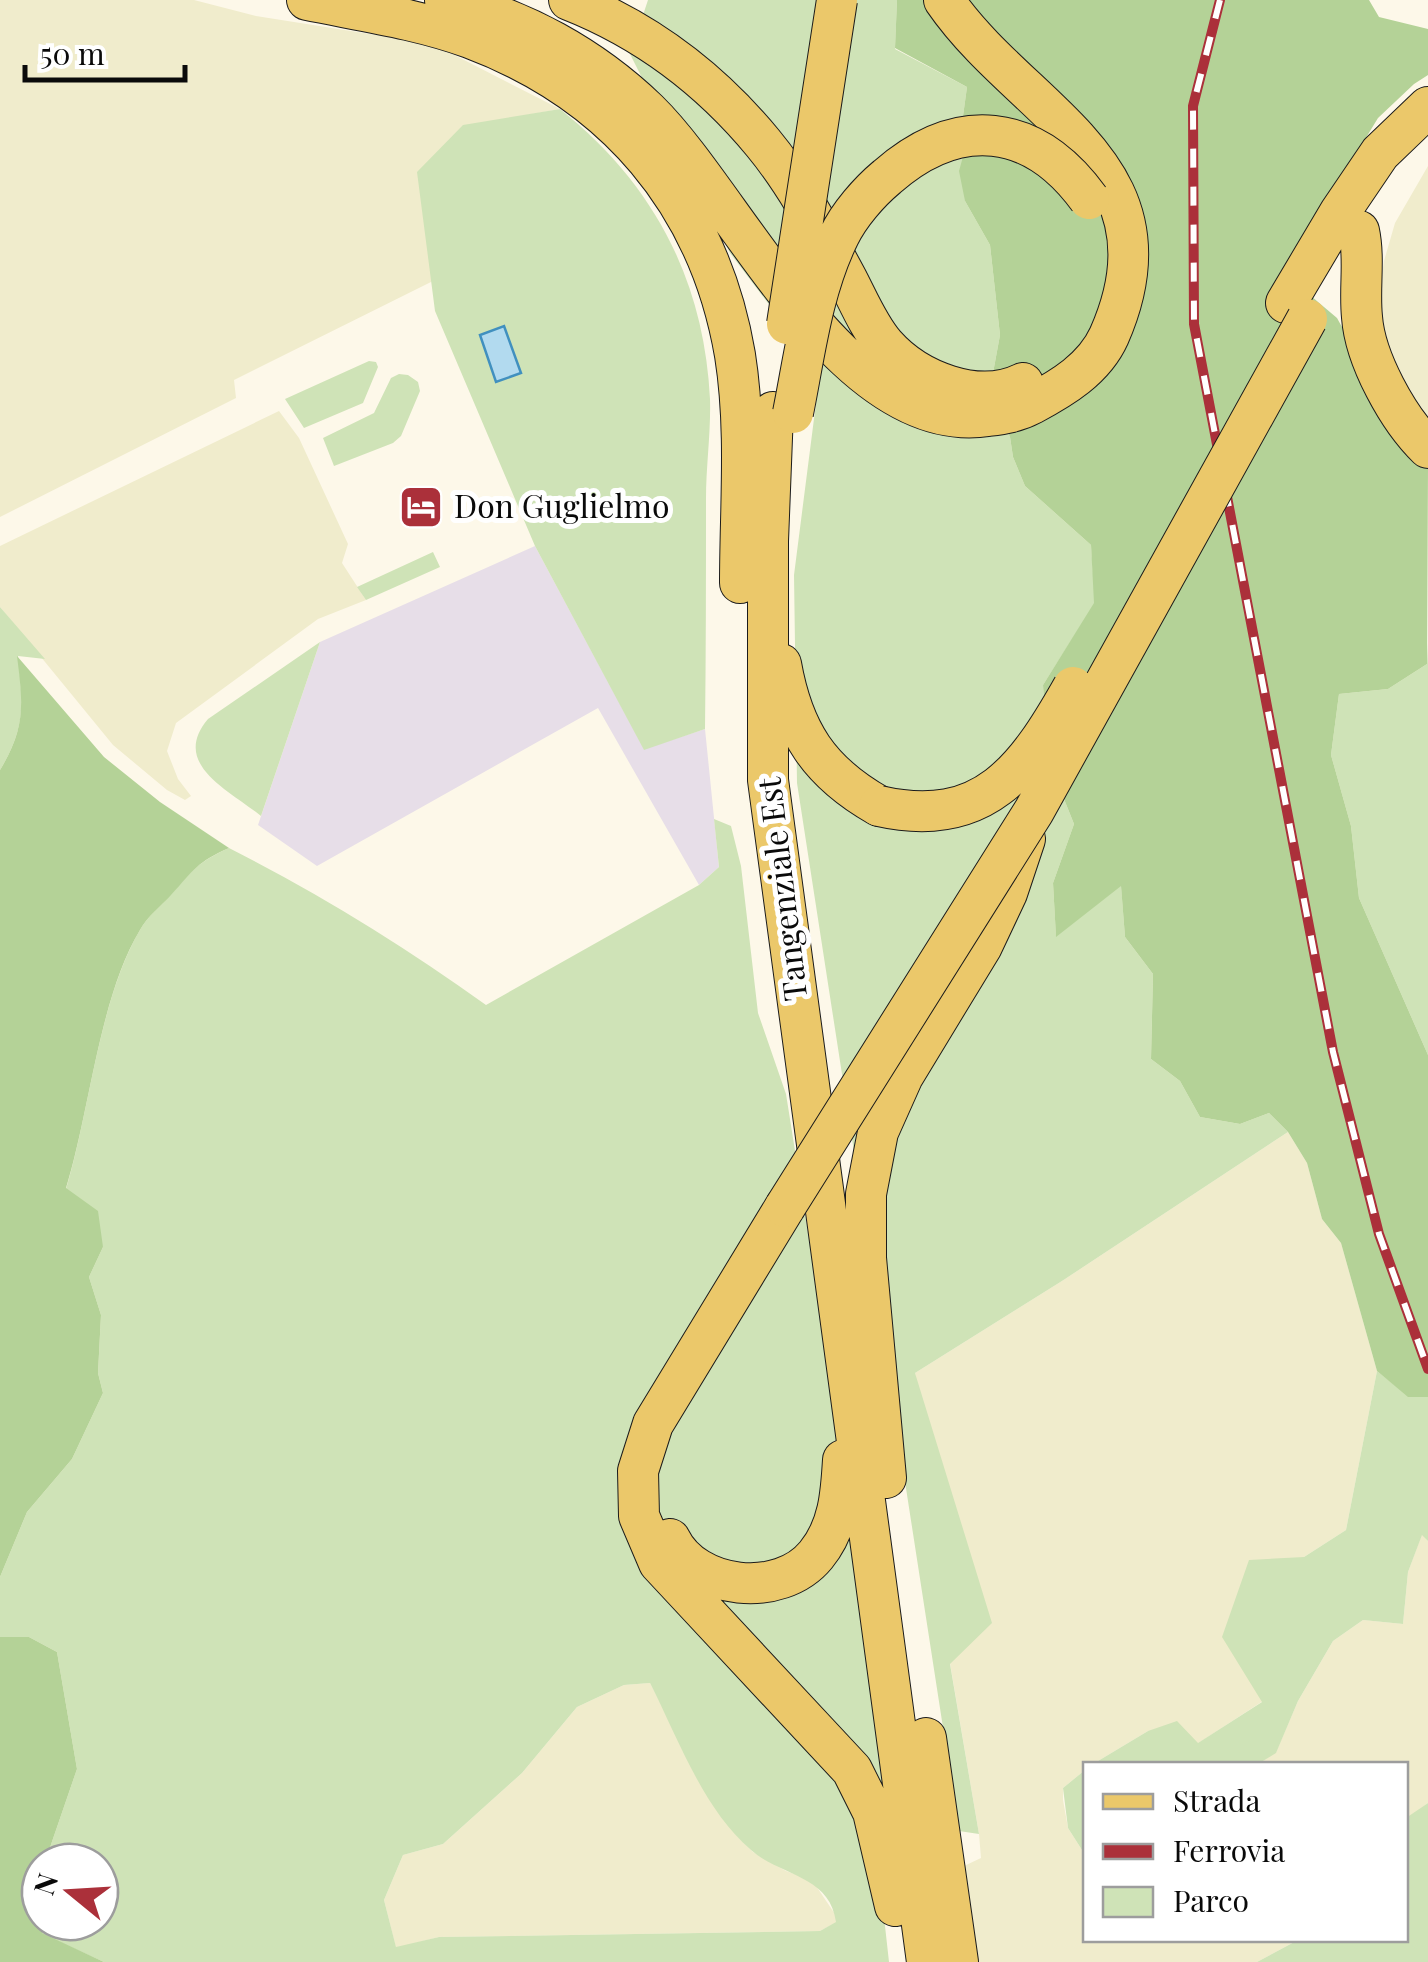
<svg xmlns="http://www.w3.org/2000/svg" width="1428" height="1962" font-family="'Playfair Display',serif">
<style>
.industrial{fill:#e7dee8}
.farmland{fill:#f0eccc}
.green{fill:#cfe3b7;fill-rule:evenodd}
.forest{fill:#b4d297}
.water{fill:#b2daef;stroke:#4190bf;stroke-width:2.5}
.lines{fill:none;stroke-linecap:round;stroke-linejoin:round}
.major-casing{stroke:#1b1b1b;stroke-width:42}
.major{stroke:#ebc86a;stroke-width:40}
.rail-casing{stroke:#ab303a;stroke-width:10}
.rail{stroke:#fff;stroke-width:6;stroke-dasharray:19;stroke-linecap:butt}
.major-bridge-casing{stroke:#1b1b1b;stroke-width:42;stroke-linecap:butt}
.major-bridge{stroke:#ebc86a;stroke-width:40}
.labels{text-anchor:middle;stroke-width:10;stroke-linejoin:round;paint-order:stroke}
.poi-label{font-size:32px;fill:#0a0a0a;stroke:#fff;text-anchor:start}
.street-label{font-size:32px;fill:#0a0a0a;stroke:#fff}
</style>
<rect width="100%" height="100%" fill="#fdf8e9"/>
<!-- industrial -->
<path class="industrial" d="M535,546L644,749L705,729L719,867L699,885L598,708L317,866L258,825L320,642Z"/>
<!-- farmland -->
<path class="farmland" d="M0,0H194L256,16L433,44L560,109L516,117L418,172L433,281L234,380L236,398L0,517Z
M1428,166V425L1397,378L1377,303L1384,261L1395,223Z
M279,411L299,438L348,544L342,563L366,600L318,619L176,723L167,751L178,779L191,796L185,800L167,790L113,745L0,607V546Z
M1288,1132L1307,1163L1322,1219L1341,1243L1377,1371L1346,1530L1304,1557L1263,1701L1197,1744L1148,1731L1093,1764H1086L1085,1770L1063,1788V1800L1068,1828L1082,1850L1085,1849L1086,1940H1298L1257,1962H978L964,1866L981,1858L979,1834L950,1663L915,1373L1062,1281Z
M1422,1534L1428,1541V1803L1407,1819L1406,1764H1258L1276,1752L1298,1701L1333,1641L1363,1620L1403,1624L1408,1572Z
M650,1683L707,1795L736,1835L753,1852L786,1871L812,1880L835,1914L837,1922L820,1931L439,1937L396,1948L384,1900L403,1855L443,1844L522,1773L577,1707L624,1685Z"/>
<!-- green -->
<path class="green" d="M648,0H897L895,49L967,87L963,116L965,201L990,245L1000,335L993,373L994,403L1010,437L1013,457L1025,486L1091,545L1095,603L1043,685L1048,759L1074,824L1053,883L1056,936L1121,885L1125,937L1153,974L1151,1059L1180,1081L1200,1117L1240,1124L1269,1113L1288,1132L1062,1281L915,1373L992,1623L950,1664L979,1834L959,1831L797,783L794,575L820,372L730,253L630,54Z
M560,109C653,183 704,279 710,399C711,432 706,466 706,499C706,575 706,652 705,729L644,750L535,546L435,311L417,172L463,125Z
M369,361L376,362L378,367L363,403L304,428L285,399Z
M399,374L408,375L418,382L420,391L401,436L393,443L334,466L323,438L374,413L391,378Z
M433,552L440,567L366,600L357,587Z
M0,607L45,659L18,656C23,704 26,727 0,770Z
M320,642L261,816C229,790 170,764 208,719Z
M1428,643V1055L1359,898L1351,826L1331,755L1339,694L1388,689L1427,664Z
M714,819L731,826L741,866L758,1013L786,1094L851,1503L885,1800L882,1899L889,1962H104L42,1934V1922H100V1862H45L77,1769L57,1652L29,1637H0V1577L27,1512L72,1459L103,1393L98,1373L101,1315L89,1277L103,1247L66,1189C90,1110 99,999 140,930C147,917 161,906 170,895C193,870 198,862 229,848C320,894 404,946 486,1005L699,885L719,867ZM650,1683C678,1738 703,1809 751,1850C780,1876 830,1875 836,1922L820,1931L439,1937L396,1947L384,1900L403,1855L443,1844L522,1773L577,1707L624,1685Z
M1377,1371L1408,1396L1428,1397V1541L1422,1535L1408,1572L1403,1624L1363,1620L1333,1641L1298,1701L1276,1753L1258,1764H1093L1148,1731L1177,1721L1198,1743L1262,1702L1222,1637L1249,1560L1304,1557L1346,1530Z
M1085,1770L1086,1849L1082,1850L1068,1828L1063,1788Z
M1428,1803V1962H1257L1298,1940H1406V1818Z"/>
<!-- forest -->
<path class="forest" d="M897,0H1369L1379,17L1428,29V75L1414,84L1378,118L1317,218L1311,296L1337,318L1413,456L1428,469L1427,664L1388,689L1339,694L1331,755L1351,826L1359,898L1428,1055V1397H1408L1377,1371L1341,1243L1322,1219L1307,1163L1288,1132L1269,1113L1240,1124L1200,1117L1180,1081L1151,1059L1153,974L1125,937L1121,886L1056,937L1053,883L1074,824L1048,759L1043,685L1094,603L1091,545L1025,486L1013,457L1010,437L994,403L993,373L1000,335L990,245L965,201L959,171L964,153L963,116L967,87L895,48Z
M17,656L104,757L160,802L229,848C197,862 194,870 171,895C161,906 147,917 140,930C99,998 90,1111 66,1188L98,1211L103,1247L89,1277L101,1315L98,1373L103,1393L72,1459L27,1512L0,1577V770C26,727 23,704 17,656Z
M0,1637H29L57,1652L77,1769L45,1862H40L42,1933L104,1962H0Z"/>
<!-- water -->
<path class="water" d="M504,326L521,373L496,382L480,335Z"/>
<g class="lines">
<!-- major casing -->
<g class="major-casing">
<path id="major" d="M307,0C361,11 418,19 470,38C614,92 709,202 735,355C747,430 740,508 740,583
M445,0C522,18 592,57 648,111C735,196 844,439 988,416C1004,414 1017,412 1032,404C1062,388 1094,369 1109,336C1184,166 1023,115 944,0
M569,0C645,30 711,80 763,143C797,184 822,233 847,279C858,300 869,327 885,345C917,381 978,405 1023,383
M1359,231C1365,259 1359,288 1362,317C1365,359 1398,419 1428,448
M1286,303L1340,212L1380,153L1428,107
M773,412L768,541V780L927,1962
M781,664C793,732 819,772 879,806
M785,1207L653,1424L638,1471L639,1516L659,1563L852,1770L873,1812L895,1906
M886,1478L866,1258V1194L878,1132L903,1076L982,946L1007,893L1025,839
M670,1539C695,1590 780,1599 816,1555C839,1527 841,1494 843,1460
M926,1738L958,1962"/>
</g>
<!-- major -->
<use href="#major" class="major"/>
<!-- rail casing -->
<g class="rail-casing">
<path id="rail" d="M1220,0L1193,106L1194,324L1333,1052L1379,1234L1428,1369"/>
</g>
<!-- rail -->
<use href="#rail" class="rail"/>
<!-- major-bridge casing -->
<g class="major-bridge-casing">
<path id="major-bridge" d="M787,324L837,0
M793,413C805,353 812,291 839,236C849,215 869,192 887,177C958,115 1033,122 1089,199
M879,806C984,830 1026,770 1073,687
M785,1207L1034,811L1307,319"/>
</g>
<!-- major-bridge -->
<use href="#major-bridge" class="major-bridge"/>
</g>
<!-- icons -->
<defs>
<g id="hotel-square" transform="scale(2.25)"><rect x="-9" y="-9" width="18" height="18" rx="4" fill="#ab303a" stroke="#fff"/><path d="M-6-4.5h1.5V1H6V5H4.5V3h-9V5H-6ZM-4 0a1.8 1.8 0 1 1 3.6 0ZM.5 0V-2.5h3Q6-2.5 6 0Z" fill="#fff"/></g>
</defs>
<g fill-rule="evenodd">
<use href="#hotel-square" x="421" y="507"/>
</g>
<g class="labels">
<!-- poi labels -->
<g class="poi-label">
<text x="454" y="518">Don Guglielmo</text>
</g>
<!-- street labels -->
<g class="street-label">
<text transform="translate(783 889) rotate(-97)" y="11">Tangenziale Est</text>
</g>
</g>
<!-- legend -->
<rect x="1083" y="1762" width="325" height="180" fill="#ffffff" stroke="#9d9d9d" stroke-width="2.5"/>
<rect x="1103" y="1794" width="50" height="15" fill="#ebc86a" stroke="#9d9d9d" stroke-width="2.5"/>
<text x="1173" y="1812" font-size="30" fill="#0a0a0a">Strada</text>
<rect x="1103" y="1844" width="50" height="15" fill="#ab303a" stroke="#9d9d9d" stroke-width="2.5"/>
<text x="1173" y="1862" font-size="30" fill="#0a0a0a">Ferrovia</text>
<rect x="1103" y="1887" width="50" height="30" fill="#cfe3b7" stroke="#9d9d9d" stroke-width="2.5"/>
<text x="1173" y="1912" font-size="30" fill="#0a0a0a">Parco</text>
<!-- north arrow -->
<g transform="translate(70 1892) rotate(288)"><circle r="48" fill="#ffffff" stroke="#9d9d9d" stroke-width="2.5"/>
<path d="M0-8L18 38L0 25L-18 38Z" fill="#ab303a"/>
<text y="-15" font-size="28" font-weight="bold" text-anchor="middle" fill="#0a0a0a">N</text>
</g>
<!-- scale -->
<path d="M25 65v15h160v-15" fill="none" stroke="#0a0a0a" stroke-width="5"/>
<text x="40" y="65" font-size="30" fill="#0a0a0a" stroke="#ffffff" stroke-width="8" paint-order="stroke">50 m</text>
</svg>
